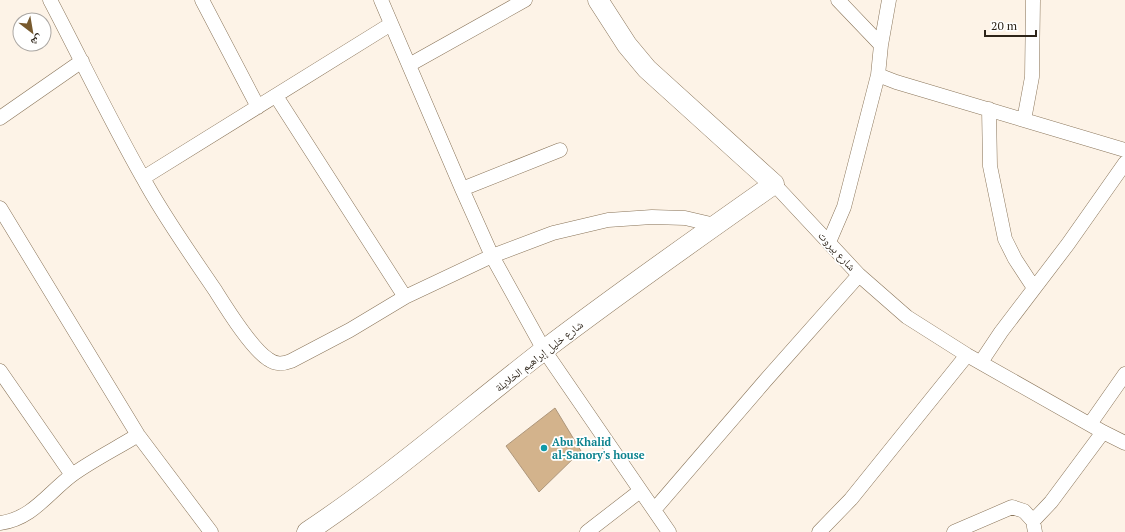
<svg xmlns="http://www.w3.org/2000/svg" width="1125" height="532" font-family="'PT Serif','Noto Naskh Arabic',serif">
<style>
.building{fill:#d3b38c;stroke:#ad967b}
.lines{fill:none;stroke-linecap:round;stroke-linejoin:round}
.street-casing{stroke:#897459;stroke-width:15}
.secondary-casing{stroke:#897459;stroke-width:21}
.street{stroke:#fff;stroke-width:14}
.secondary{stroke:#fff;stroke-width:20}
.culture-dot{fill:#0f9aa8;stroke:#fff;stroke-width:1.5}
.labels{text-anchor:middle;stroke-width:3.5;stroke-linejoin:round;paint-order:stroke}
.street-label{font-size:11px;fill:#2d2419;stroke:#fff}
.culture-label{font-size:11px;font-weight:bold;fill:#0d838f;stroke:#fff;text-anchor:start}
</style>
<rect width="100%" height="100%" fill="#fdf3e7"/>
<!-- building -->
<path class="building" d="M555,408L581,451L539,492L506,446Z"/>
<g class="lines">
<!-- street casing -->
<g class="street-casing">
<path id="street" d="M50,0C81,59 110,120 143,178C164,217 190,253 215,290C227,309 251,348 268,359C276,365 283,364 291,361L350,330L405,297L492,256L553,233L608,220L652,217L685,218L715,225
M202,0L258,107
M381,0L462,189L492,256L544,350L669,532
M838,0L881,45
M889,0L881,45L878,75L896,82L1125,150
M409,65L525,0
M276,96L405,297
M989,109L990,166L1005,239L1015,259L1034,288
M0,118L82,61
M1024,120L1032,77L1033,0
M143,178L391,24
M774,184L859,275L907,317L967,355L1103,432L1125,443
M462,189L560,150
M0,208L138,435L211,532
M829,242L844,207L878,75
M981,362L1001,332L1068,244L1125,163
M0,371L72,475
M1090,424L1125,374
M654,510L765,381L859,275
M0,523C32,519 48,493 72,475C91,461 117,448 138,435
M587,532L640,491
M819,532L851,499L967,355
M954,532L1012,507L1024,511L1033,521
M1035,532L1033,521L1051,502L1103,432"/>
</g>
<!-- secondary casing -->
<g class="secondary-casing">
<path id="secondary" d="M307,532C390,477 465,411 544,350C619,293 697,238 774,184L647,69L627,45L598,0"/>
</g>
<!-- street -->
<use href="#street" class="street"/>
<!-- secondary -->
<use href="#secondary" class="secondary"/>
</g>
<!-- markers -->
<circle class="culture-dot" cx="544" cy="448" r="4"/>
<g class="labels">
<!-- street labels -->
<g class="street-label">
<text transform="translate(837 251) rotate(47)" y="4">شارع بيروت</text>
<text transform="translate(539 356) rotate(-38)" y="4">شارع خليل إبراهيم الخلايلة</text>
</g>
<!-- culture labels -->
<g class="culture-label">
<text x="552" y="446">Abu Khalid<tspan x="552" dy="13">al-Sanory's house</tspan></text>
</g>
</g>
<!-- north arrow -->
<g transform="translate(32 32) rotate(149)"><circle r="19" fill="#ffffff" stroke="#aba7a3"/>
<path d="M0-3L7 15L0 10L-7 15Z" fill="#785a2e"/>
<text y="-6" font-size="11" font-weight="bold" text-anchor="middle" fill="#2d2419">ش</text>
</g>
<!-- scale -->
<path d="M985 30v6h51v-6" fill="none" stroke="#2d2419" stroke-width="2"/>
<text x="991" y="30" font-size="12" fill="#2d2419" stroke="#ffffff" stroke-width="3" paint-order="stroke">20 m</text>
</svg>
